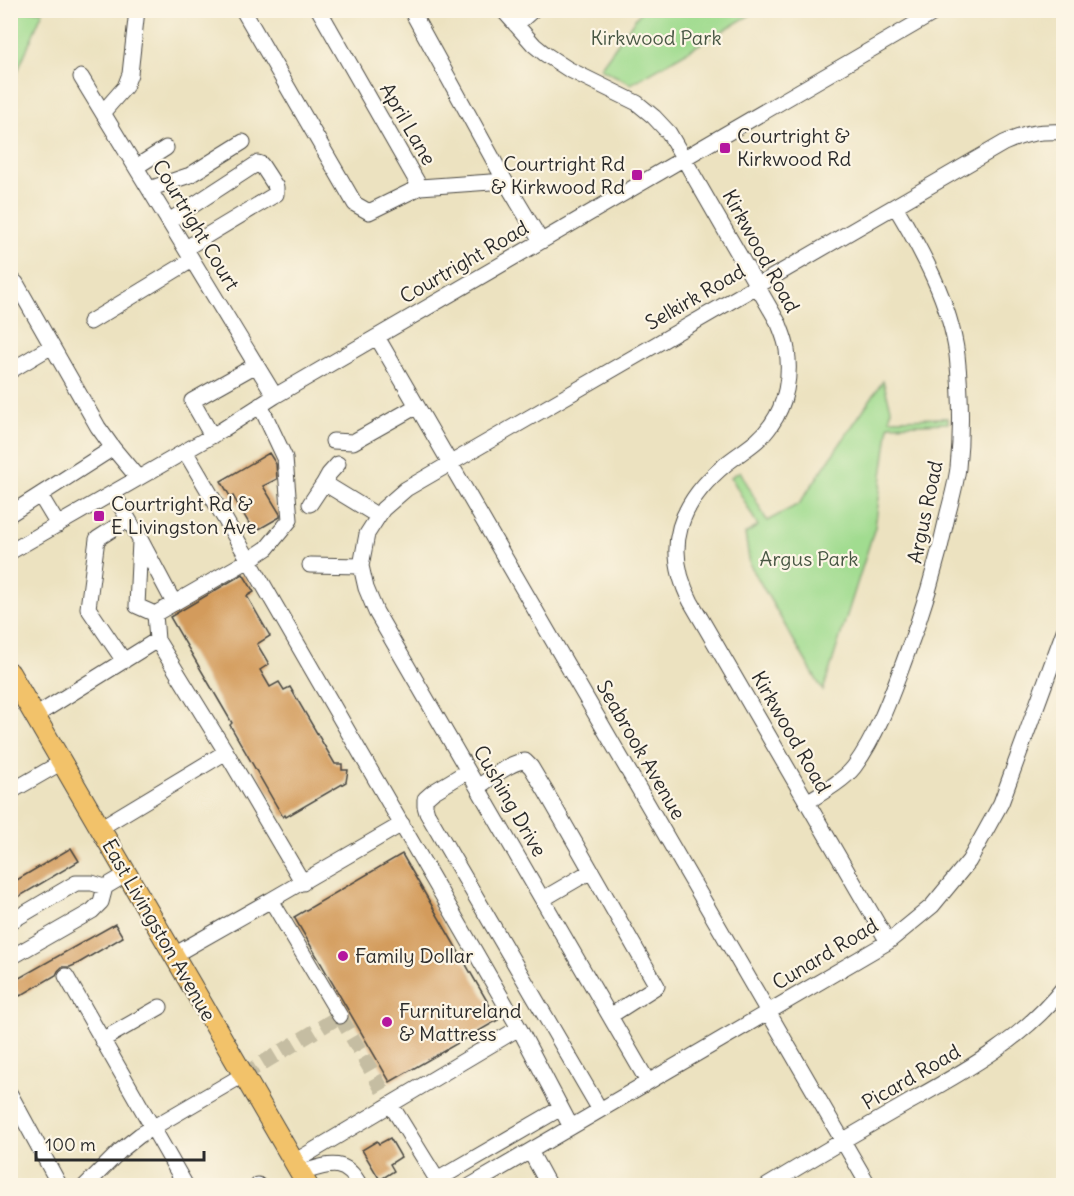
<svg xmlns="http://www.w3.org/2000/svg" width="1074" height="1196" font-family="Delius,sans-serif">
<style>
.green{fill:#a1dc90;stroke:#66845e;stroke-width:1.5}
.building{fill:#d39b5c}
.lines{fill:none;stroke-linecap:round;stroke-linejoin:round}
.minor-tunnel{stroke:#c5bda2;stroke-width:15;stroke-dasharray:15 8;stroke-linecap:butt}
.minor-casing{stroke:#484641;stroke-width:17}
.major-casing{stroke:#484641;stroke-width:22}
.minor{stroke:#fff;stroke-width:15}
.major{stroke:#f2c26a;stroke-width:20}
.poi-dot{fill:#b5179e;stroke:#fcf5e5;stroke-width:2}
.labels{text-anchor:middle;stroke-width:4.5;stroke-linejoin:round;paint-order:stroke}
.park-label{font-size:20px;fill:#485744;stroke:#fcf5e5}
.street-label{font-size:20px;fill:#2b2b2b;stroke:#fcf5e5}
.poi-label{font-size:20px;fill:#2b2b2b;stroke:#fcf5e5;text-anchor:start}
</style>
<rect width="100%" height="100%" fill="#fcf5e5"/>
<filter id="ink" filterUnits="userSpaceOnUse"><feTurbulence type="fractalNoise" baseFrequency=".0167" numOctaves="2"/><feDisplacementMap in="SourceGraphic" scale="12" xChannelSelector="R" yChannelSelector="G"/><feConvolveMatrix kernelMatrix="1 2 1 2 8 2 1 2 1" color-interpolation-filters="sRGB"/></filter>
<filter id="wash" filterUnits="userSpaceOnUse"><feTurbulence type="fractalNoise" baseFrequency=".008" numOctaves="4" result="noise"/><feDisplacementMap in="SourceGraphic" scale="24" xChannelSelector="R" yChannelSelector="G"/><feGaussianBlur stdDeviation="1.35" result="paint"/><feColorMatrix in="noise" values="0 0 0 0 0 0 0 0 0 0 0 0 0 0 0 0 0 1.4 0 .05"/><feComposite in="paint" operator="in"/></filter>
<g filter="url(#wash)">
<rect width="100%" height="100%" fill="#ece2c0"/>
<!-- green -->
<path class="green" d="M11,10L43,11L11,87L10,11Z
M641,11V10L757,11L631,84L600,68Z
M883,381L891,408L890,419L948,418V423L889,425L875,527L823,691L750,565L745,534L758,526L731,477L740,471L767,521L799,504Z"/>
<g id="blocks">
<!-- building -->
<path class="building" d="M269,453L276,464L277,479L263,486L280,514V517L254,532L233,496L231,498L221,481Z
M243,574L254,592L247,596L270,636L257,644L269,664L260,670L270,687L279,682L284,690L290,687L335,764H342V770H348L346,782L286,817L285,815L283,817L230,725L232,723L170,617Z
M71,848L79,861L10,902V884Z
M402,854L498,1020L390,1082L294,917Z
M115,924L123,937L77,964L70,967H62L58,971L56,975L20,996L12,982Z
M390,1138L401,1157L390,1164L394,1171L380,1180L362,1150L377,1141L379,1144Z"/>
</g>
</g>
<g filter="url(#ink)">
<use href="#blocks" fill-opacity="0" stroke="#484641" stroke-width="1.5"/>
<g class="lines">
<!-- minor-tunnel -->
<path class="minor-tunnel" d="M243,1075L340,1016L391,1105"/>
<!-- minor casing -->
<g class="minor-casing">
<path id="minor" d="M243,10L355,204L369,212L420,187
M319,10L420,187L505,181L541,241
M411,10L505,181
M503,10L534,45L545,54L568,69L637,103L654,117L669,133L779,324C782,332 786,341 787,350C791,376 786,404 771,425C759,443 742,451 726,464C680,502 662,547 691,602L888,942
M516,25L533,10
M81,77L275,396
M103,112L125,87L130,74L137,10
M136,167L166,148
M149,189L190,175L243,142
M169,221L258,163L261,164L276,187V194L186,248
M10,278L16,283L98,427L113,448
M90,322L192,260
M377,337L869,1186
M10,371L52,346
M260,405L285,458L290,520L267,548L249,560L519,1028L571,1127
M212,436L192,401L256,365
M333,441L353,442L417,406
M324,483L329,474L338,464
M113,493L140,539L174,603
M40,495L58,525
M310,504L324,483L378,516
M10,514L113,448L138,478
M140,541L137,606L155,614
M10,552L222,430L275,396L939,10
M310,565L361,566
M157,640L226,752
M124,661L88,608L97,539L128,519
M35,716L157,640L155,614L249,560L185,451
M468,771L433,792L425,799V806L427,813L600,1110
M478,787C490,779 511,761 525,761L531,767L546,792L657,986L610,1016
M10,792L62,762
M807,802C823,792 843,781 854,767C876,737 890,699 903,664C922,615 937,565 948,513C952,498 956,483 958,468C962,431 961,393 957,355C950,302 922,251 895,206
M100,828L226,752L303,883
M543,899L591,871
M271,900L402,824
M10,922L76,883H92L105,887
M174,955L271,900L340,1016
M10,958L92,911L101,902L105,887L127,874
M66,976L186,1186
M102,1040L160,1007
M648,1082L376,612L366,588L361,566L367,534L383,509L406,489L1004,143C1027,133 1039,131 1064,132
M10,1094L60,1186
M391,1105L441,1186
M530,1151L549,1186
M294,1162L519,1028
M301,1173C327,1165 345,1156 360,1186
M437,1180L561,1108
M85,1186L120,1151L140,1135L243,1075
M258,1186V1185
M470,1186L888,942L932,906L969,861L1001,803L1064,631
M767,1186C813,1158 859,1131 906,1104C963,1072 1023,1040 1064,987
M1063,1186L1064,1185"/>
</g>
<!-- major casing -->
<g class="major-casing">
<path id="major" d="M10,673L308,1186"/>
</g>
<!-- minor -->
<use href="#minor" class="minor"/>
<!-- major -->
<use href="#major" class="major"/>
</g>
</g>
<!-- markers -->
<g class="poi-dot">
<rect x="719" y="142" width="12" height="12" rx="3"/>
<rect x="631" y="169" width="12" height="12" rx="3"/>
<rect x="93" y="510" width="12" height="12" rx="3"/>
<circle cx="343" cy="956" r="6"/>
<circle cx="387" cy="1022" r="6"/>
</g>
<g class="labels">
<!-- park labels -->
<g class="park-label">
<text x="656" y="45">Kirkwood Park</text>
<text x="809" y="566">Argus Park</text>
</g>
<!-- street labels -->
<g class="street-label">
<text transform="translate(408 124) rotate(60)" y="7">April Lane</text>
<text transform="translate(196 225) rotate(59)" y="7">Courtright Court</text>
<text transform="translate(761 251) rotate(61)" y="7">Kirkwood Road</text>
<text transform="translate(464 262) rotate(-30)" y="7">Courtright Road</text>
<text transform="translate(695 297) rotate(-30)" y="7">Selkirk Road</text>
<text transform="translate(925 512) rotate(-78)" y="7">Argus Road</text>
<text transform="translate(791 732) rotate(60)" y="7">Kirkwood Road</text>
<text transform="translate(641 750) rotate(60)" y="7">Seabrook Avenue</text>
<text transform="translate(510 801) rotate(60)" y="7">Cushing Drive</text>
<text transform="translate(159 930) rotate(60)" y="7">East Livingston Avenue</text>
<text transform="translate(825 954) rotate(-31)" y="7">Cunard Road</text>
<text transform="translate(911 1077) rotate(-30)" y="7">Picard Road</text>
</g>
<!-- poi labels -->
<g class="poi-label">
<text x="737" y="143">Courtright &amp;<tspan x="737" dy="23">Kirkwood Rd</tspan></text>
<text x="625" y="171" text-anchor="end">Courtright Rd<tspan x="625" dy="23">&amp; Kirkwood Rd</tspan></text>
<text x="111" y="511">Courtright Rd &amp;<tspan x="111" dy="23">E Livingston Ave</tspan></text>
<text x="355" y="963">Family Dollar</text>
<text x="399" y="1018">Furnitureland<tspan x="399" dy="23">&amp; Mattress</tspan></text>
</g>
</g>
<!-- margin -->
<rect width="1074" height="1196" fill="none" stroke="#fcf5e5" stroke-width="36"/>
<!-- scale -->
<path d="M36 1151v9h168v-9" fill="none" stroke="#2b2b2b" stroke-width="3"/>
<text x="45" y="1151" font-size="18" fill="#2b2b2b" stroke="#fcf5e5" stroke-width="4.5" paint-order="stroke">100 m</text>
</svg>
